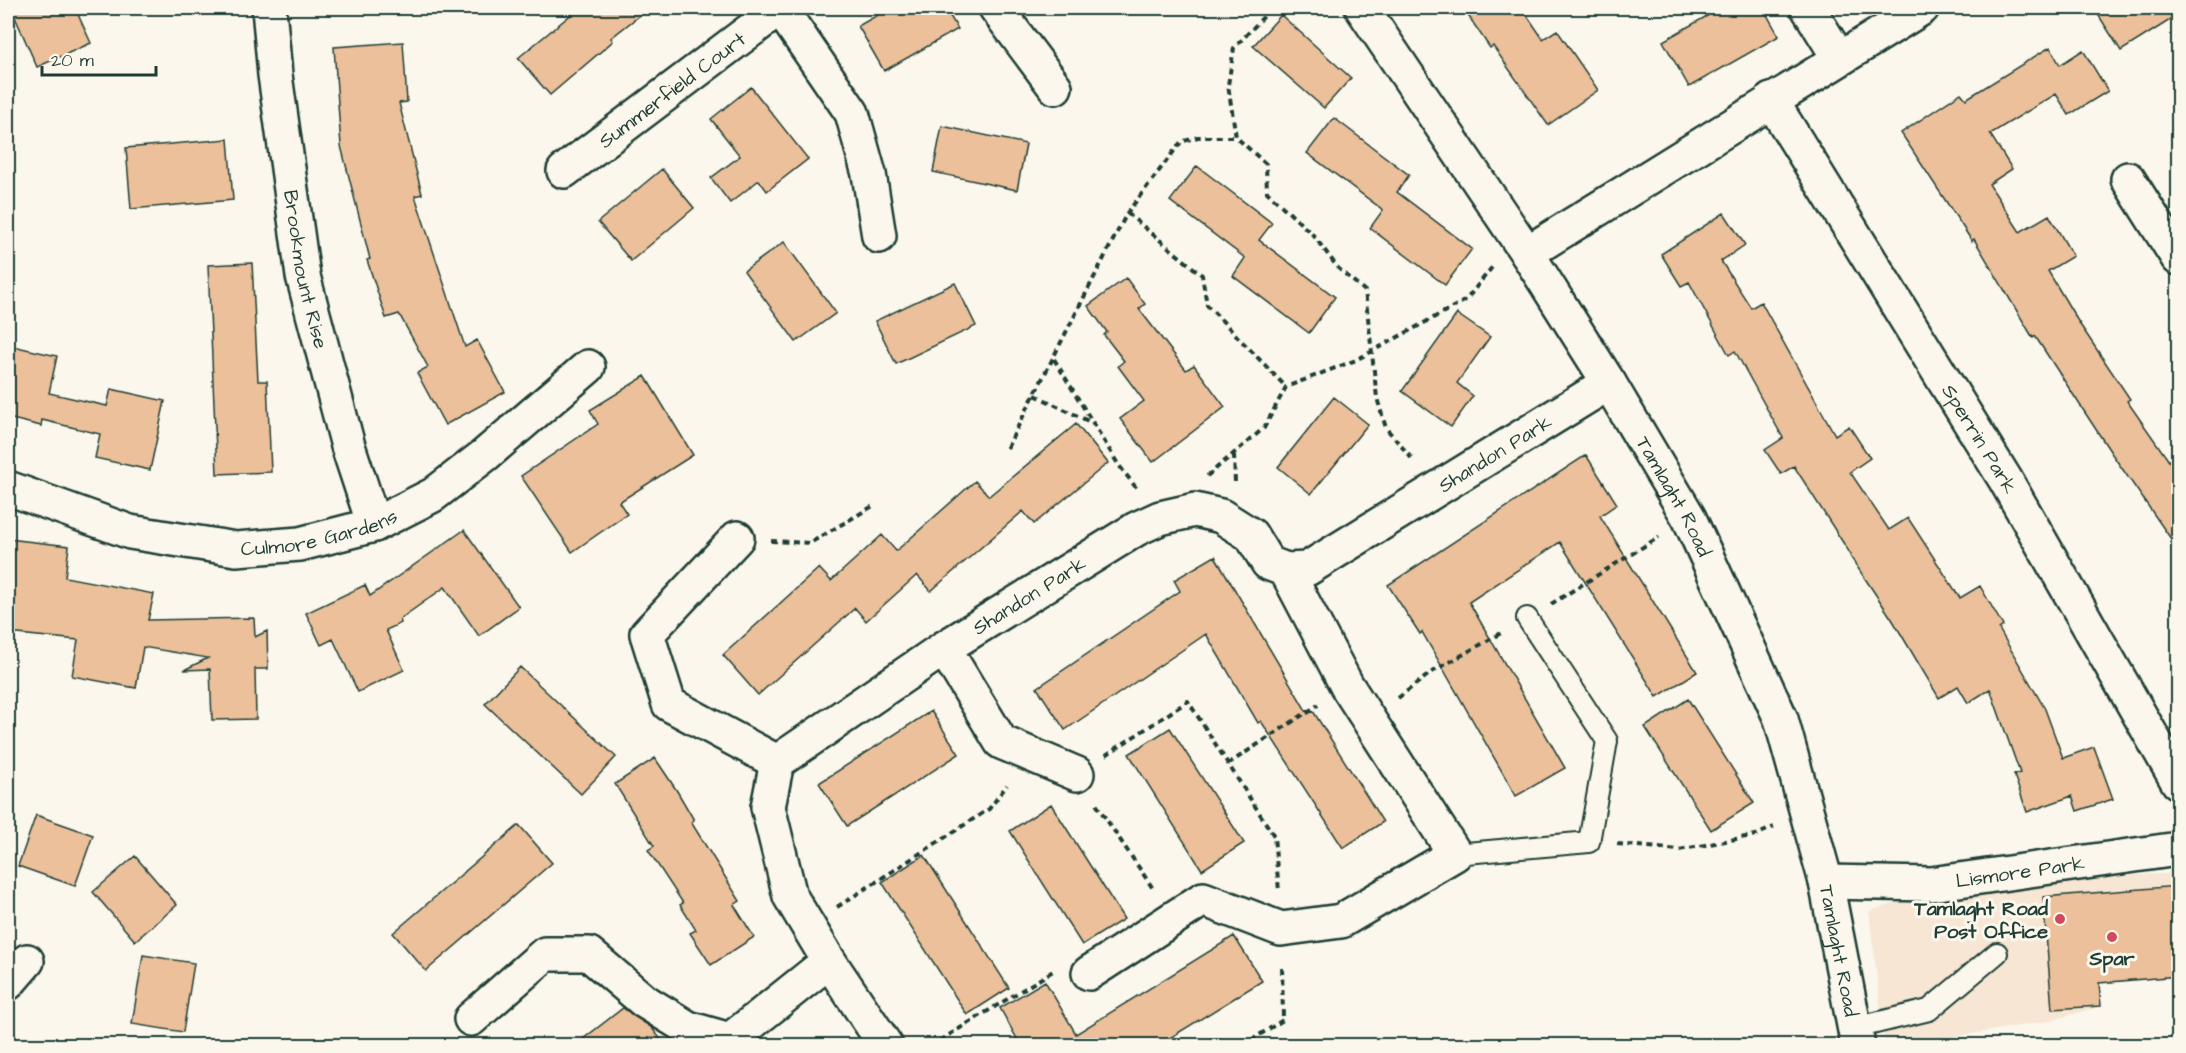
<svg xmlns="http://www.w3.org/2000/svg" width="2186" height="1053" font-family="'Architects Daughter',sans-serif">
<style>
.built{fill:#f6e6d3}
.building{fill:#ebc09a;stroke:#1f3d34;stroke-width:1.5}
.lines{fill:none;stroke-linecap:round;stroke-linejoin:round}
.lane-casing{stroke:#1f3d34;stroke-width:24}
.street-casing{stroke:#1f3d34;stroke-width:38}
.secondary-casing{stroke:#1f3d34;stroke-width:38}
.path{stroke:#1f3d34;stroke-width:4;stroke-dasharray:6 4.5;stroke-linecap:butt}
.lane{stroke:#fbf7ec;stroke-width:20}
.street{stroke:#fbf7ec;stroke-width:33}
.secondary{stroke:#fbf7ec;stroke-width:33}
.poi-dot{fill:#d1495b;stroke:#fbf7ec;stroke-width:2}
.labels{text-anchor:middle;stroke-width:6;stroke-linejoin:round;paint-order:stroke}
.street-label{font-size:20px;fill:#1f3d34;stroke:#fbf7ec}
.poi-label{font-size:20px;font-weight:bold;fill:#1f3d34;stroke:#fbf7ec;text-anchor:end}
</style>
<rect width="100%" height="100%" fill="#fbf7ec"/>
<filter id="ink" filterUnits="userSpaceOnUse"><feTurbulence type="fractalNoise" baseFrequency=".0167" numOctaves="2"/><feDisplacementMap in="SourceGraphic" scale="12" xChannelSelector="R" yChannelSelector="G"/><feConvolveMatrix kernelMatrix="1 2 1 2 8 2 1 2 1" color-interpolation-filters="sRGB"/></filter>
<g filter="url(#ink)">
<!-- built -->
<path class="built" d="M2178,873V976L2100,983L2101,1006L2049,1021L1905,1045H1885L1869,911L1904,901L2027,881Z"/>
<!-- building -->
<path class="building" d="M11,8H75L91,43L37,67Z
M579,8H649L611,38L613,41L550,95L518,58Z
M890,8H945L958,29L884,71L858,26Z
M1463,8H1522L1543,39L1557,30L1598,90L1548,125L1493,46L1490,48Z
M1721,8H1763L1779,36L1689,87L1663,41Z
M2094,8H2178V15L2121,51Z
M1281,15L1351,78L1324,108L1253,46Z
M403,42L407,102L399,103L422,194L415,196L465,347L477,340L505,392L445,425L417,373L428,367L399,314L386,318L367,260L370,259L341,146L334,47Z
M2050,47L2060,65L2083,50L2108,91L2069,115L2056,94L1990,134L2012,169L1989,184L2020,232L2049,215L2073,256L2048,271L2079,323L2130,399L2127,401L2178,474V549L2112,454L2035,336L2033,338L1974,239L1972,241L1901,133L1961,93L1966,99Z
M751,87L808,159L767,191L759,180L730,203L711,178L740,156L711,119Z
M1334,118L1409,175L1397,192L1472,249L1445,285L1370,228L1383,210L1307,153Z
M942,126L1026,144L1017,190L933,172Z
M228,139L233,200L131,209L126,148Z
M1197,166L1272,223L1259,240L1335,297L1309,333L1233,276L1245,258L1170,201Z
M662,169L694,208L631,261L598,222Z
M1724,213L1745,245L1721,261L1751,308L1761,302L1835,435L1849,426L1870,458L1850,472L1889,530L1908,518L1960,598L1980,586L2003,626L1999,629L2045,709L2063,758L2094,747L2113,799L2077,811L2072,796L2027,812L2014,775L2020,773L1990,689L1968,703L1958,686L1939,698L1892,619L1850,556L1851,555L1794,466L1781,474L1765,450L1783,438L1735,351L1729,355L1689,282L1681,286L1661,254Z
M784,242L836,313L796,342L744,271Z
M252,263L258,381H267L271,472L217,474L208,265Z
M1126,278L1145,304L1139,309L1186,370L1194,365L1225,407L1153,462L1120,419L1144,401L1118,366L1124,361L1104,335L1107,332L1088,306Z
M955,283L976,326L896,364L875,321Z
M1457,314L1490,337L1457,383L1473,396L1451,427L1402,391Z
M8,345L57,356L49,393L107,406L111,389L165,401L150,470L95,458L100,434L42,420L41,426L8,418Z
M645,376L693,455L619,502L627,514L572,552L521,476L598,424L590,410Z
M1334,397L1368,424L1311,494L1278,467Z
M1076,424L1108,463L1034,524L1023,511L931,591L917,575L866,621L855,608L758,695L723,655L819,568L831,581L882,535L896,551L975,481L989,496Z
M1586,455L1617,504L1600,516L1697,672L1657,697L1560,542L1469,602L1565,768L1516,796L1422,632L1420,634L1388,585Z
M464,530L519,607L479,636L445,587L400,619L401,623L386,630L404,670L358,692L333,639L321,645L306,613L365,585L370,596Z
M8,539L69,546L65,577L154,594L148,620L254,618L255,637L267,631L268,669H255L256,719L212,720L210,669L184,670L208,658L143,647L136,688L72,676L78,640L8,633Z
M1215,556L1308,714L1313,711L1383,822L1343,848L1261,721L1258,723L1206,634L1065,730L1037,688L1180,591L1174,580Z
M520,667L616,757L581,794L485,704Z
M1688,699L1754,803L1711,830L1645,727Z
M931,711L959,754L847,826L819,783Z
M1170,728L1244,843L1202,870L1129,754Z
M655,758L677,791L694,820L691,822L740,901L734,905L754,937L711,965L690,933L696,930L680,905L683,903L648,850L654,846L615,784Z
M1051,804L1124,919L1082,945L1010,831Z
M36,815L93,835L75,886L18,866Z
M519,825L552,863L426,971L393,933Z
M924,855L1009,988L967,1015L882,882Z
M135,856L177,905L135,941L93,892Z
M2178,886V976L2099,983L2101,1006L2052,1009L2043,897Z
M1234,936L1262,981L1157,1046H1021L1000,1008L1045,981L1076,1034Z
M143,955L194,963L183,1032L132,1024Z
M623,1008L652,1028L666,1046H574Z"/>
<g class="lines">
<!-- lane casing -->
<g class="lane-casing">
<path id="lane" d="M1455,854L1589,842L1607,741L1527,618
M1855,1028L1929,1010L1997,953"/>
</g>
<!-- street casing -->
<g class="street-casing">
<g id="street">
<path id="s1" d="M269,8L275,75L303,276L348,446L374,525"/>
<path d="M780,8L852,113L869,174L879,236"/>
<path d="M996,8L1055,87"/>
<path d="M1808,8L1839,58"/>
<path id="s2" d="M1771,100L2005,479L2178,782"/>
<path id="s3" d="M564,171L780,8"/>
<path d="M2128,179L2178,258"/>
<path d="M1527,253L1922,8"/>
<path id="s4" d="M8,488L130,532L236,549L300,544L374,525L433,495L485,455L588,367"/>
<path d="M737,538L647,634L669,704L777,762"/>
<path d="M944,648L1001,742L1077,774"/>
<path id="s5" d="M1826,882L1931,884L2178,849"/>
<path d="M1089,973L1203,899L1281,929L1341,921L1455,854L1347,686L1286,570"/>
<path d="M8,983L27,961"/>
<path d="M471,1019L545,954H589L644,1001L688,1028L730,1040L829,961"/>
<path id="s6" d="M886,1046L829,961L790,896L768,807L777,762L944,648L1136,529L1160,518L1195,510L1221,516L1251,535L1268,563L1286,570L1307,569L1609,383"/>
</g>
</g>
<!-- secondary casing -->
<g class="secondary-casing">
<g id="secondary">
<path id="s7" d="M1362,8L1527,253L1609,383L1689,518L1781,719L1826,882L1858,1046"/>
</g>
</g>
<!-- path -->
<path class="path" d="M1267,8L1268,12L1234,48L1228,85L1236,137L1266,164L1267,192L1314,236L1338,268L1365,291L1377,398L1386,428L1413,460
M1127,213L1202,275L1207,305L1286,387
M1054,359L1118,464L1137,489
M1035,395L1092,423
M1007,448L1127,213L1181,142L1198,137H1236
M1234,455L1235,483
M1207,476L1264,428L1286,387L1356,360L1466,300L1493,266
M771,541L810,543L873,506
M1551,604L1659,537
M1398,698L1432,672L1503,632
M1106,755L1188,701L1274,836L1279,891
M1228,764L1318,705
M1096,804L1154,890
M1617,844L1679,850L1756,835L1774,827
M837,907L989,809L1007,785
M931,1046L1053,971
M1242,1046L1283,1020L1282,964"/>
<!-- lane -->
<use href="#lane" class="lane"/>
<!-- street -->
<use href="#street" class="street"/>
<!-- secondary -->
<use href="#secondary" class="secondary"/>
</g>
</g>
<!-- markers -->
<g class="poi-dot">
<circle cx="2060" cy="919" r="6"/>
<circle cx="2112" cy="937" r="6"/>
</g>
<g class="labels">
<!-- street labels -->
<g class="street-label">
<text dy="7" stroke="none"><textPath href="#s3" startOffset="135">Summerfield Court</textPath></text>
<text dy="7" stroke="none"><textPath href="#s1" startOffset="264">Brookmount Rise</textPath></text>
<text dy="7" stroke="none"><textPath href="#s2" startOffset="398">Sperrin Park</textPath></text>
<text dy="7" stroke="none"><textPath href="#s6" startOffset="1162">Shandon Park</textPath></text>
<text dy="7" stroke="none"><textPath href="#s7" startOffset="580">Tamlaght Road</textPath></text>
<text dy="7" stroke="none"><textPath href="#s4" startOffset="322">Culmore Gardens</textPath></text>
<text dy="7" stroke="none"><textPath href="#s6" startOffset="618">Shandon Park</textPath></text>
<text dy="7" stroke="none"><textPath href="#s5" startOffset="195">Lismore Park</textPath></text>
<text dy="7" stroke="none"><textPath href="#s7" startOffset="1066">Tamlaght Road</textPath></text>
</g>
<!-- poi labels -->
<g class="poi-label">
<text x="2048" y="915">Tamlaght Road<tspan x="2048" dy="23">Post Office</tspan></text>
<text x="2112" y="965" text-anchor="middle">Spar</text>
</g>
</g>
<!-- margin -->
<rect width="2186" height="1053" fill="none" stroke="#fbf7ec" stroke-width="30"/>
<rect x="15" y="15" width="2156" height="1023" fill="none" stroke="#1f3d34" stroke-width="2" filter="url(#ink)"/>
<!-- scale -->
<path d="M42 66v9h114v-9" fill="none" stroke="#1f3d34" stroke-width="3"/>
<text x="51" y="66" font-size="18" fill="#1f3d34" stroke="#fbf7ec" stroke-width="4.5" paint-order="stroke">20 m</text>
</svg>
